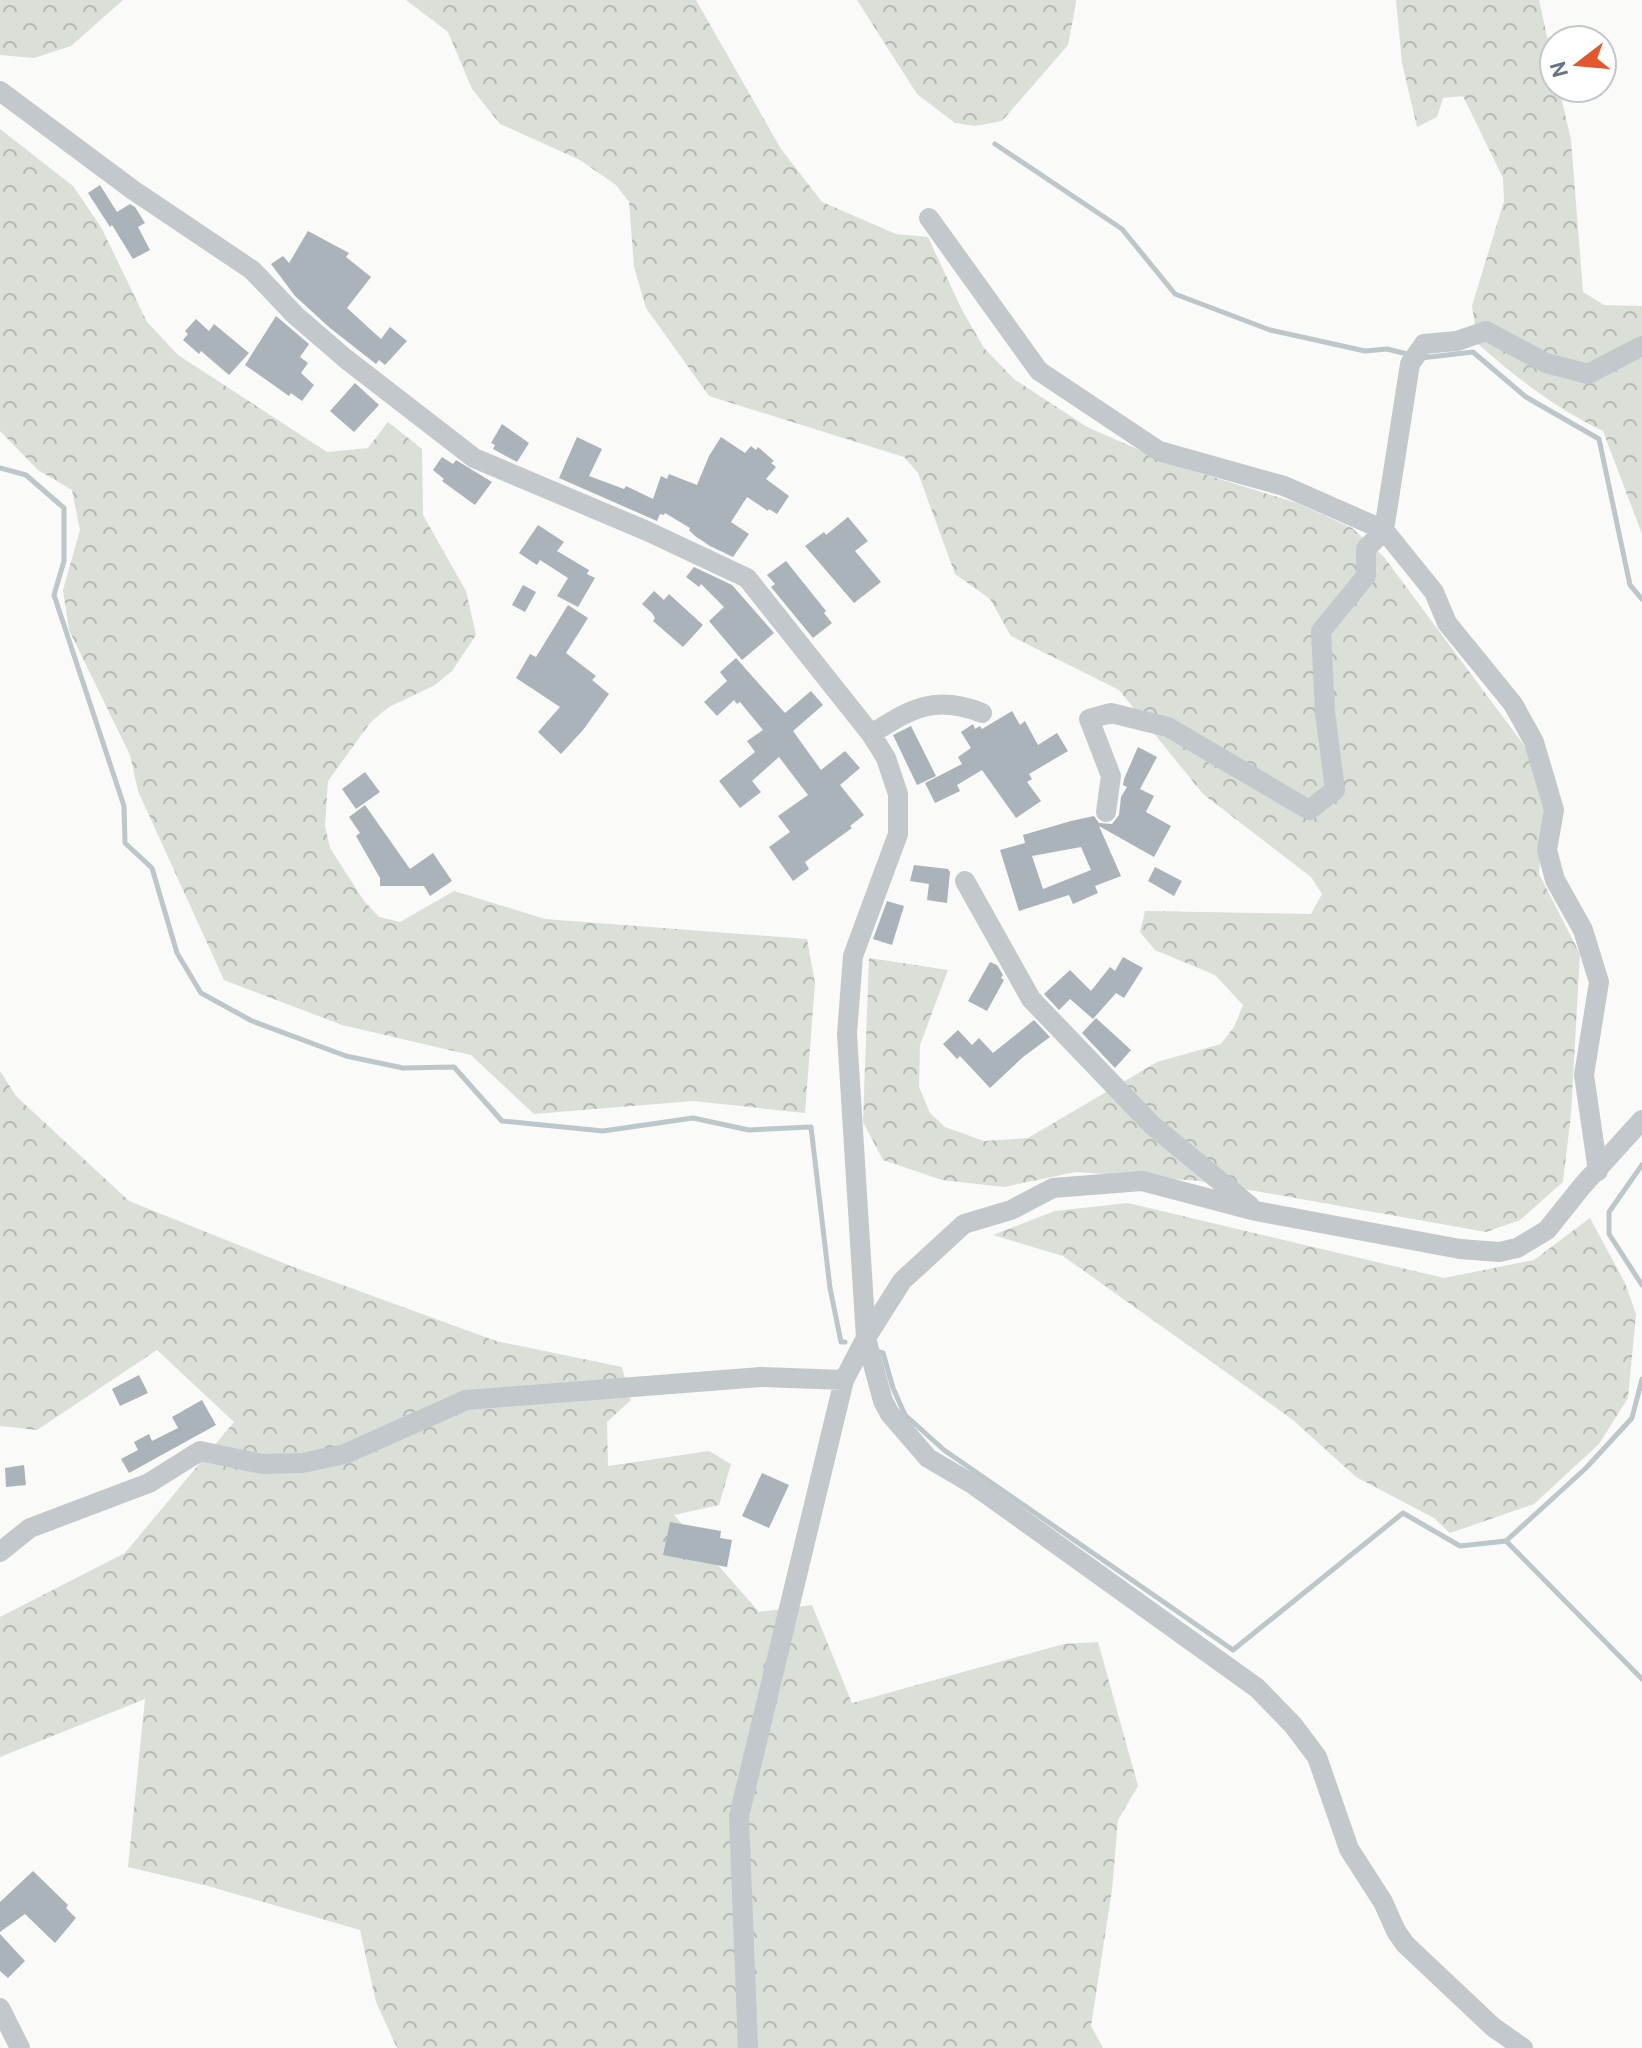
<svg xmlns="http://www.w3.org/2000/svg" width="1642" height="2048" font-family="Cabin,sans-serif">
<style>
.forest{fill:url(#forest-crowns)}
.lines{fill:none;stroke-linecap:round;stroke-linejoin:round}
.stream{stroke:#bbc7cb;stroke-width:5}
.building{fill:#aab3b9;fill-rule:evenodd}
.minor{stroke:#c3c8cc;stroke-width:20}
</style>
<defs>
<pattern id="forest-crowns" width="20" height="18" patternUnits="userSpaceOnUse" patternTransform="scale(2)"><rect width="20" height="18" fill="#dadfd7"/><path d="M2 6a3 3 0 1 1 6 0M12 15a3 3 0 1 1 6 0" fill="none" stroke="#b4b9b4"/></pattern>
</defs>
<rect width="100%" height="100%" fill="#fafaf8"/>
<!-- forest -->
<path class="forest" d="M0,0H123L71,46L34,58L0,55Z
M406,0H696L781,149L822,202L896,234L928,237L962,310L984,348L1014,379L1087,427L1174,465L1297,503L1352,528L1384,557L1526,748L1544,810L1539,874L1580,954L1571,1114L1563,1182L1520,1220L1486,1232L1199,1181L1076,1172L1004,1187L942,1180L883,1160L863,1122L869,958L948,970L920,1045L919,1087L930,1113L945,1127L984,1141L1028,1138L1157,1062L1221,1044L1234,1027L1243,1005L1215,975L1155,950L1140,932L1145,911L1311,914L1322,894L1311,877L1203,794L1119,690L1011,636L990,599L955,574L918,473L904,457L709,396L646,308L634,267L629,202L616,185L580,160L500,124L472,89L448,32Z
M857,0H1076V3L1068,45L1002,121L975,126L955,123L917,94Z
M1396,0H1539L1554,68V88H1559L1571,140L1583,292L1604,305L1642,306V534L1603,431C1558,410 1515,377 1478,344L1472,306L1504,201L1503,178L1463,96L1443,98L1437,117L1417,127L1402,63Z
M0,129L73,186L101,227L147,322L178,355L327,452L368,448L388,422L422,449L423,515L466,591L476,635L452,671L435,685L387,708L370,723L328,781L325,826L330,848L364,901L379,917L400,922L454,891L545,919L807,939L815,983L805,1113L693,1101L534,1114L471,1055L342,1025L224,980L138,791L130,755L69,630L63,590L80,530L72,490L38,470L0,431Z
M0,1071L16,1096L129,1201L288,1265L496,1341L622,1367L631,1400L607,1422L608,1466L709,1451L731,1464L719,1505L674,1515L759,1612L812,1605L852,1703L1064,1644L1098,1642L1138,1786L1118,1820L1112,1890L1091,2026L1103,2048H397L376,2002L360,1930L208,1886L128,1867L145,1699L0,1757V1617L125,1553L234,1422L157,1350L37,1430L0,1426Z
M1128,1203L1444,1278L1534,1260L1590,1218L1625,1283L1636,1314L1628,1398L1599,1444L1534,1504L1450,1533L1434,1518L1356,1477L1293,1420L1063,1256L993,1235L1055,1211Z"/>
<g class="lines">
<!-- stream -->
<path class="stream" d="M995,144L1122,229L1175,294L1270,330L1365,351L1387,349L1407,354
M1421,358L1473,352L1526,397L1599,439L1630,585L1642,599
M0,468L26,475L64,508V561L54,595L124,806L125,843L152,868L177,953L201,993L252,1021L346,1056L403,1068L454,1067L502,1121L603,1131L693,1118L749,1130L811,1127L830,1288L841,1342H845
M1642,1165L1609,1212V1234L1642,1285
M879,1352L883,1353L893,1388L905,1415L944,1450L1233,1650L1403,1513L1460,1546L1506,1541L1586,1468L1632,1418L1642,1379
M1506,1541L1642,1679"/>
</g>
<!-- building -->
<path class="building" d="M100,185L117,212L130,204L135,207L145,223L138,227L150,250L133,259L112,225L110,227L88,193Z
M308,231L349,253L346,257L371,277L347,308L381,339L390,327L407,341L385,365L379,360L376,364L330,328L295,296L271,264L283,256L289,263Z
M276,316L309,344L300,357L308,363L301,373L314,385L302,401L291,393L289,396L245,365Z
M196,319L209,331L214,324L249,353L229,375L201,351L199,354L183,340L188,334L185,331Z
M355,383L379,405L354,432L330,411Z
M502,424L529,443L517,462L493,449L495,445L491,443Z
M577,437L602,449L589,476L624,489L626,486L653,499L661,476L667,479L669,474L697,485L709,456L721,437L745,453L751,446L756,450L758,447L774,461L771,463L776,467L766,479L789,496L777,514L769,509L768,511L747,497L731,522L749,534L733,557L710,546L695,536L689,530L690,528L665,513L664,515L660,514L657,521L559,478Z
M442,457L453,464L456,460L492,482L475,505L442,481L444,479L433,470Z
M848,517L868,541L855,551L881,582L854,603L805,546L824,532L826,535Z
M538,525L564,542L557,551L589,570L587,574L595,578L578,607L557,596L568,578L540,560L537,565L519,553Z
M786,561L826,611L824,613L832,623L813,638L771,587L775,584L767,575Z
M694,567L732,585L774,633L742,660L709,621L724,607L701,584L699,587L686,577Z
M523,585L536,592L525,612L512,605Z
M654,591L664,600L669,594L703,625L683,647L653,621L655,618L652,613L642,604Z
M568,605L588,618L566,653L596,676L592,680L609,694L583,730L561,754L538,732L560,707L516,678L530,654L536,657Z
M736,658L785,713L811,691L823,705L793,731L821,770L845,751L860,768L840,785L864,815L850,826L852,828L805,862L809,869L793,881L769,847L790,832L778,816L808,795L779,757L752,781L761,792L740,808L719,781L755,752L747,741L763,730L740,702L737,704L734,700L717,716L704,702L727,681L720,672Z
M1012,711L1020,725L1025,721L1038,745L1057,733L1068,751L1029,774L1032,779L1027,782L1041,801L1016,818L982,770L957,785L960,791L935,803L925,783L962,764L958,757L971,748L961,732L973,724L975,729L980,726L982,729Z
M911,726L936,776L917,785L893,735Z
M1138,747L1157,757L1140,789L1154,796L1146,812L1171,826L1154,857L1099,826L1121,876L1095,886L1098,893L1073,904L1069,895L1019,911L1000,850L1025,843L1023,835L1071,821L1094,816L1099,823L1112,824L1119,815L1121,797L1127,787L1123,785L1124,779ZM1081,847L1091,870L1043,889L1032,856Z
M365,772L380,792L356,809L342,789Z
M365,805L410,869L433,853L452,881L430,896L424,886H380V878L356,836L360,833L349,817Z
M914,865L948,869L950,872L947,903L927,900L929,884L910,881Z
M1155,867L1182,881L1174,896L1148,881Z
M887,901L904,906L892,945L873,939Z
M1123,957L1143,968L1124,998L1116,993L1093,1019L1070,999L1059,1010L1044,994L1070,970L1091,991L1110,967L1115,971Z
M990,962L997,965L1003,975L1001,978L1004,980L987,1011L968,1001Z
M1096,1018L1131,1050L1115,1068L1082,1033Z
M1034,1020L1050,1037L1023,1057L990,1088L960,1056L957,1059L943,1044L958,1030L972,1045L979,1038L993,1053Z
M139,1375L148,1393L120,1406L112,1389Z
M202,1400L216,1425L129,1473L121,1459L138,1450L134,1442L149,1434L152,1441L178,1428L172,1417Z
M24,1465L26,1485L6,1487L5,1468Z
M762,1473L789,1485L769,1528L742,1516Z
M670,1522L721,1531L720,1538L732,1540L727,1567L663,1555Z
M33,1871L68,1905L66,1908L76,1918L55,1943L25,1914L0,1932V1902Z
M0,1934L25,1961L8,1978L0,1971Z"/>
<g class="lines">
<!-- minor -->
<path class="minor" d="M0,91L133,190L252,270L295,315L346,359L474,458L647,531L747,578L871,734L886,758L898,794V834L853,956L847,1034L866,1338L883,1401L890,1414L928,1458L974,1485L1257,1688L1293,1725L1317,1757L1349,1849L1383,1902L1396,1931L1405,1944L1493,2027L1523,2048
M929,218L1039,371L1159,451L1284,486L1384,530L1434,592L1447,623L1513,704L1534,742L1554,810L1547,850L1555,880L1583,930L1599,982L1584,1075L1598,1171
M871,734C911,709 934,694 982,713
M1106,812L1111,776L1089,719L1111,713L1168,727L1309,810L1335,790L1325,712L1321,631L1366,576V549L1384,530L1410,364L1424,344L1457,341L1486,331L1546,363L1588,374L1642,346
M965,881L1031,999L1152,1125L1250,1206
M0,1552L30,1528L149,1483L200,1451L262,1464L302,1463L345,1454L466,1400L761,1377L844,1380
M0,2008L20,2048
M748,2048L739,1816L844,1380L866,1338L902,1281L964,1224L1011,1210L1053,1188L1142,1181L1256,1211L1460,1249L1499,1252L1517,1248L1547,1230L1583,1185L1642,1120"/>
</g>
<!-- north arrow -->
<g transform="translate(1578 64) rotate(254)"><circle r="38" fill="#ffffff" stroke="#c1c8cd" stroke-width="2"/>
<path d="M0-6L14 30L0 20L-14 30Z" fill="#e4572e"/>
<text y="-12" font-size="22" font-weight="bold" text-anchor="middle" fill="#657683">N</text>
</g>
</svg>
